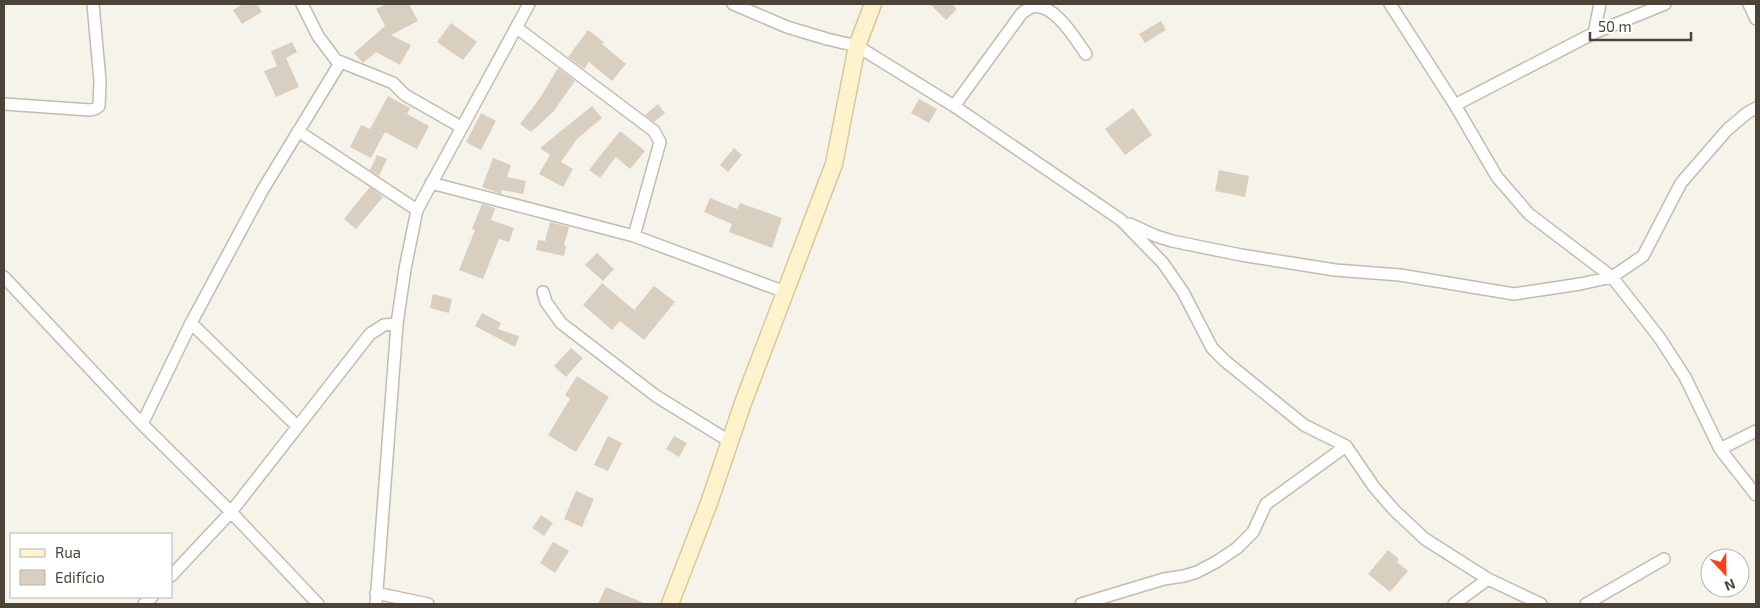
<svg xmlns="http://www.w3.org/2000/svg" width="1760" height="608" font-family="'Exo 2',sans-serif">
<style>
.building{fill:#d9cfc0}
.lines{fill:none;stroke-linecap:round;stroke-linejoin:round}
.street-casing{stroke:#c3bbad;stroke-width:14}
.secondary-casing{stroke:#d9c899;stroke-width:19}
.street{stroke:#fff;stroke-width:11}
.secondary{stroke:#fff3cd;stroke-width:16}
</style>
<rect width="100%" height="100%" fill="#f6f3eb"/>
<!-- building -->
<path class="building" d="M243,4H257L262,12L242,24L233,10Z
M386,4H409L418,21L391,35L411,45L400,65L376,52L363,63L354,53L385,26L376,9Z
M930,4H952L957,9L946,20Z
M1161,21L1166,30L1145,43L1139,34Z
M451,23L477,42L463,60L437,42Z
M588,30L604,42L602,44L626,64L612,81L589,62L584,69L568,57Z
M292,42L297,52L286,58L299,87L276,97L264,71L277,66L271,51Z
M558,68L575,81L553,112L531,132L520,124L540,98Z
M388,96L410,108L407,114L429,126L417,149L385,132L371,158L350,147L361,125L370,129Z
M919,99L937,109L929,123L911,113Z
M658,104L665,113L654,122L645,115Z
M592,106L602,118L577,139L561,162L573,169L563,187L539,174L550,155L540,148Z
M1133,108L1152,135L1125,155L1105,129Z
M481,113L496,121L481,150L466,142Z
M620,131L645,151L630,169L616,157L600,178L589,170Z
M734,148L742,155L728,172L720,165Z
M377,155L387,159L379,176L370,170Z
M493,158L511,165L507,177L526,181L523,194L502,190L501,194L482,187Z
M1219,170L1249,176L1245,197L1215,191Z
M370,187L383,197L356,229L344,219Z
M710,198L737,209L740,203L782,218L772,248L729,232L732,224L704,212Z
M482,204L495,208L491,220L514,228L509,242L499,239L483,279L459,270L475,230L472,229Z
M550,222L569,227L564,245L566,246L564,256L536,250L538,240L545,241Z
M597,253L614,269L603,281L585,265Z
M602,283L634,310L654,286L675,302L644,340L620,321L612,330L583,305Z
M433,294L452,299L449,313L430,308Z
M482,313L501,323L498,329L519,336L515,347L475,326Z
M571,348L583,358L566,377L554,366Z
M577,376L609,397L576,452L548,435L570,399L565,395Z
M608,436L622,443L608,471L594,465Z
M674,436L687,443L679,457L666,449Z
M576,491L594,499L582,527L564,519Z
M541,515L553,523L544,536L532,528Z
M553,542L569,551L555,573L540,563Z
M1388,550L1399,559L1397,562L1408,571L1390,592L1368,574Z
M606,587L646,604H598Z"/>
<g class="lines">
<!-- street casing -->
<g class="street-casing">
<path id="street" d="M302,4L318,36L336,60L393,83L405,95L461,127
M733,4L787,27L827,39L857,46L954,106L1121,220L1163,263L1183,292L1212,348L1225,361L1304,425L1346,446L1374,487L1395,511L1425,539L1488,579L1541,604
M1390,4L1455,105L1497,177L1529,214L1612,277L1659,337L1685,377L1720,449L1756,495
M1749,4L1756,19
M517,28L654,131L660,142L634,236
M1594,33L1600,4
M4,104L90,110L95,109L99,106L100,81L93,4
M1455,105L1594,33L1665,4
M954,106L1022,13C1025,11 1029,8 1032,7C1053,1 1076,40 1086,54
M298,131L417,210
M431,183L634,236L785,292
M1130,224L1156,236L1172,241L1241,255L1335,270L1400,275L1514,294L1580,284L1612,277L1643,256L1681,183L1727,130L1747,113L1756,108
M4,277L142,424L231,512L318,604
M543,292L546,302L561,323L656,396L729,441
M191,323L297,426
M142,424L191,323L262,191L340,63
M1720,449L1756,431
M171,576L231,512L370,334L384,325L397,324
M376,593L428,604
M144,604L152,597
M376,604L397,324L405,269L417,210L529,4
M1081,604L1164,579L1184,576L1197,572L1216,562L1237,548L1253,532L1266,504L1346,446
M1454,604L1488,579
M1586,604L1664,559"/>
</g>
<!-- secondary casing -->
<g class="secondary-casing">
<path id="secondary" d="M670,604L709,503L743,403L834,164L857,46L873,4"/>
</g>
<!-- street -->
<use href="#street" class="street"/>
<!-- secondary -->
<use href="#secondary" class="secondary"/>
</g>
<!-- border -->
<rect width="1760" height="608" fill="none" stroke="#4c4438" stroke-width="10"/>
<!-- legend -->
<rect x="10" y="533" width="162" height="65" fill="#ffffff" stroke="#b7b4af"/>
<rect x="20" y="549" width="25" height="8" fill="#fff3cd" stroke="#b7b4af"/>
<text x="55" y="558" font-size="15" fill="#4c4438">Rua</text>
<rect x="20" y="570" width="25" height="15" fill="#d9cfc0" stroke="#b7b4af"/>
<text x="55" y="583" font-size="15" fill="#4c4438">Edifício</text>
<!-- north arrow -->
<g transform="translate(1725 573) rotate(158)"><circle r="24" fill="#ffffff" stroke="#b7b4af"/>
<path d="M0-4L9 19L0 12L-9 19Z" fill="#ff3f1a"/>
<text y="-8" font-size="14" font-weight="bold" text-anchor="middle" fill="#4c4438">N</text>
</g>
<!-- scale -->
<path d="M1590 32v8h101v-8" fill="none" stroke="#4c4438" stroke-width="2.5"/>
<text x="1598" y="32" font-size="15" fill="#4c4438" stroke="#ffffff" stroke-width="4" paint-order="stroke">50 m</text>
</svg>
